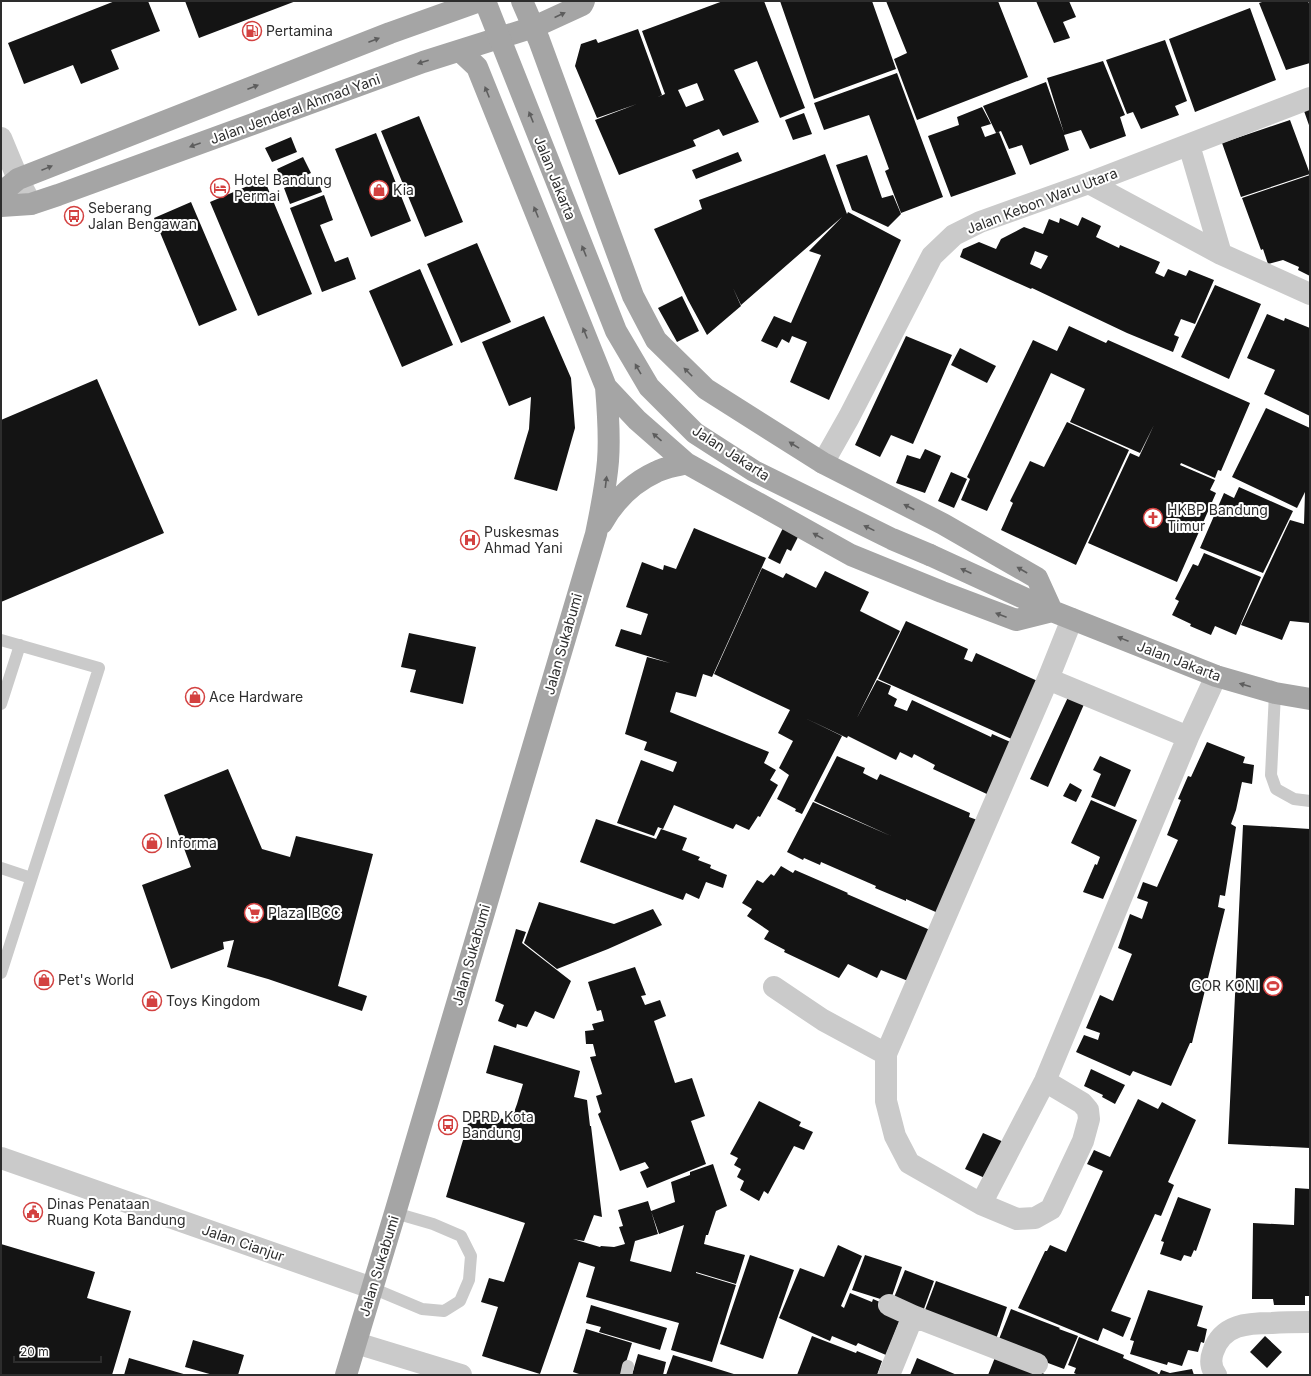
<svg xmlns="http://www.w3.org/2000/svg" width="1311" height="1376" font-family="Inter,sans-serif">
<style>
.building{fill:#141414;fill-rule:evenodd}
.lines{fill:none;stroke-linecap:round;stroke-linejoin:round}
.service{stroke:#cacaca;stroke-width:12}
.minor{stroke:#cacaca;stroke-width:22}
.tertiary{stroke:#cacaca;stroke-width:22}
.primary{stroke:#a5a5a5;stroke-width:22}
.primary-bridge{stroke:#a5a5a5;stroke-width:22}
.oneway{fill:#5d5d5d}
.labels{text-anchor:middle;stroke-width:4;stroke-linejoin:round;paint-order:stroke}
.poi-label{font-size:14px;fill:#2d2d2d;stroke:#fff;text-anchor:start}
.street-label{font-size:14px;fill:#2d2d2d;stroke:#fff}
</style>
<rect width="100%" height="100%" fill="#fff"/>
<!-- building -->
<path class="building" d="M115,1H148L160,31L111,50L119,69L81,84L73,65L24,84L8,43Z
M185,1H296L199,38Z
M723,1H764L805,108L780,118L757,61L734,70L759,122L723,136L719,129L693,140L696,146L619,175L595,120L637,104L597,118L575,66L581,44L596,39L598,43L638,29L662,95L658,97L665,94L642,31ZM697,83L704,100L686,107L678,90Z
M780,1H872L896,69L814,99Z
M886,1H998L1028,77L917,120L894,59L907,53Z
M1036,1H1069L1076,17L1063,22L1070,38L1054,43Z
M1265,1H1308L1310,6V63L1286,70L1259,3Z
M1250,8L1276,80L1195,112L1169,39Z
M1165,40L1187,101L1175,106L1179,115L1141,129L1133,112L1127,114L1106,60Z
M1103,61L1125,115L1120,117L1126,136L1090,149L1081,130L1064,135L1069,150L1030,165L1022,145L1009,149L1001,131L996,133L983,106L1046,82L1064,133L1047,78Z
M897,73L943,197L901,213L885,171L889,169L869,115L824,130L814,103Z
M982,107L991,124L981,127L985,137L999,132L1016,174L951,197L928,136L959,125L957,117Z
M1310,109V128L1304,111Z
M804,113L812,134L793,140L785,120Z
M419,116L463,222L425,237L381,131Z
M1290,120L1310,174L1241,197L1222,143Z
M376,133L411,221L371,237L335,149Z
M291,137L297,152L272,162L265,148Z
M738,152L742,161L696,179L692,170Z
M825,154L847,214L848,212L901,240L829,400L790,382L807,342L792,336L789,343L782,339L777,348L761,341L774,316L791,323L821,255L809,251L842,217L741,305L733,288L741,306L707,335L688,300L654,229L702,209L699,200Z
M867,155L882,198L893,195L901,214L888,227L852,210L836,165Z
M303,157L311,173L284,185L277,169Z
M1310,175V276L1298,270L1299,267L1283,260L1268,264L1263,249L1261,250L1242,198Z
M316,176L322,192L290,204L284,188Z
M264,179L312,294L258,316L210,202Z
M324,195L333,220L320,225L335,262L348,257L356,279L322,292L290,208Z
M191,202L237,310L199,326L154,218Z
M1082,217L1101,226L1096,237L1119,248L1120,245L1160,262L1155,273L1164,277L1168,269L1186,276L1189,270L1214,280L1195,324L1181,319L1174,335L1179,337L1173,352L1127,333L1032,288L1031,289L960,257L963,249L979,242L996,249L1001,239L1024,227L1043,234L1049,219L1059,223L1060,218L1078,226ZM1035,251L1048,256L1041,269L1030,264Z
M477,243L511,322L461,343L427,264Z
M420,269L453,345L402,367L369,291Z
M1215,285L1261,304L1229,379L1181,357Z
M682,296L699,331L677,342L658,308Z
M1267,314L1284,321L1285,318L1310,328V416L1264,394L1275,370L1247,358Z
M544,316L571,378L575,428L557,491L514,479L529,429L531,397L509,406L482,342Z
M1069,326L1106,343L1108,340L1250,403L1221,471L1218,470L1215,478L1181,463L1180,465L1215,480L1210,490L1216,493L1177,582L1088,543L1130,453L1139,457L1154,425L1140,453L1070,422L1085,389L1051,373L987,511L961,500L970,479L967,477L1033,340L1057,351Z
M906,336L952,355L913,444L891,435L880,457L855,445Z
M960,348L996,366L987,383L951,365Z
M97,379L164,533L1,602V420Z
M1266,408L1310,428V623L1290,621L1282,640L1241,625L1290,520L1304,524L1305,492L1297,508L1232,477Z
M1067,422L1129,450L1076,565L1001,530L1013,503L1010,501L1030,461L1044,467Z
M925,449L941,456L925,493L896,483L907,455L920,459Z
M951,472L967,479L954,508L938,501Z
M1239,487L1293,511L1263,573L1200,548L1224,493L1234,498Z
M784,526L799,535L791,551L787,549L780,564L768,558Z
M694,528L766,558L712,677L703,674L696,697L676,692L670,712L769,752L764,763L776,770L770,780L778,785L760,817L758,816L749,830L736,824L733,829L674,805L663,829L658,827L654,836L617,823L641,760L673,772L677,762L644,750L647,742L625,734L647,657L670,663L615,646L621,629L641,635L648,614L626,607L642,562L663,570L664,565L676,569Z
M1204,553L1261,577L1236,635L1215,626L1211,635L1190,626L1191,624L1172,615L1179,601L1175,599L1193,564L1198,566Z
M762,568L783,578L786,573L816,588L825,571L869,592L860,611L900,631L857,718L877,680L891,686L888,694L897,699L894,706L907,711L912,700L991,737L992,734L1015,744L989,795L933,769L935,765L914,754L912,758L900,752L896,760L848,736L847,738L805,718L842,736L802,814L795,811L796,809L777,799L789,775L779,768L793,741L778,733L790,710L714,674Z
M906,621L968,649L964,659L972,662L976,653L1042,683L1016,741L878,679Z
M409,633L476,647L463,704L410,692L416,670L401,667Z
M1069,695L1085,702L1048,787L1030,779Z
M1207,742L1245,757L1243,763L1254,765L1252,784L1242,782L1236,810L1231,824L1236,827L1225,896L1220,895L1218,907L1225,909L1192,1043H1190L1171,1086L1133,1071L1130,1076L1076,1052L1084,1035L1098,1040L1100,1033L1086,1028L1100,995L1113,1001L1132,954L1118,948L1130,914L1142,919L1148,902L1137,898L1143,882L1157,887L1178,840L1167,835L1181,800L1178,799L1188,776L1191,777Z
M837,756L865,768L863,773L877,780L880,774L970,813L969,817L980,821L938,913L906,899V901L875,888L876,886L821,862L820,865L804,858L803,860L787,852L813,802L891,836L814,801Z
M1100,756L1131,770L1115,807L1091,797L1101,774L1093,770Z
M228,769L262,849L290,857L296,836L373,854L338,986L367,996L362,1011L268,979L227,967L234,940L223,942L224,949L171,969L142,885L191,867L164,795Z
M1070,783L1082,790L1076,802L1063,796Z
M1091,800L1137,820L1103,899L1083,892L1095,864L1097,865L1100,857L1071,843Z
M596,819L656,839L661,829L687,838L682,850L700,857L698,860L711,865L710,868L727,875L723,888L706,882L699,899L686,893L683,900L580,862Z
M1243,825L1310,829V1148L1228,1144Z
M781,866L793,873L795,870L848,893L847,894L930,930L908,981L881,970L877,978L848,964L839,978L784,952L785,950L764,939L769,931L747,916L752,909L742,903L757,880L763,883L771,874L774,876Z
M539,902L614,924L653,909L662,925L608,949L557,969L524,943Z
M516,929L526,932L522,943L571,981L554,1019L535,1011L527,1027L517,1024L516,1028L498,1021L504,1005L495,1001Z
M635,967L646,995L641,996L645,1005L660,1000L666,1016L654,1021L675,1083L692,1078L705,1116L691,1121L706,1164L647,1188L640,1172L649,1168L645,1162L620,1171L598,1114L601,1112L596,1096L602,1094L590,1057L596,1056L593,1044H586L585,1031L594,1030L592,1024L604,1021L601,1010L597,1011L588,982Z
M494,1045L580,1071L574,1097L587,1100L590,1126H591L602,1217L594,1215L584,1241L573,1239L600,1247L601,1246L614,1247L625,1244L619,1227L623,1226L618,1210L648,1201L658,1234L635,1241L630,1261L671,1272L684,1225L659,1234L651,1211L675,1202L671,1182L690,1175V1172L713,1164L727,1206L716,1211L708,1235H706L704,1244L745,1255L736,1284L696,1272V1273L736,1285L712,1362L671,1350L679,1323L586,1297L595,1267L579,1262L540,1374L482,1356L498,1307L481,1302L489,1278L504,1282L525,1223L446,1197L472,1110L506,1120L508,1113L513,1115L517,1104L523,1084L486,1073Z
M1091,1069L1125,1085L1115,1104L1102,1097L1103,1095L1084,1086Z
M1138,1099L1158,1109L1162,1102L1196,1120L1168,1182L1174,1185L1161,1216L1155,1214L1111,1311L1131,1318L1123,1337L1103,1328L1098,1341L1018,1308L1045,1251H1047L1050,1245L1066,1252L1103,1171L1087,1164L1094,1150L1110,1157Z
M759,1101L801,1122L799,1126L813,1132L804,1150L794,1146L768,1194L764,1191L759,1201L740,1190L744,1181L737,1177L741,1169L734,1165L738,1158L730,1154Z
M983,1133L1006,1143L987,1179L965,1169Z
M1295,1188L1310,1189V1296H1305V1305H1274L1273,1299H1252L1253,1223L1294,1225Z
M1178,1197L1211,1209L1196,1251L1194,1250L1191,1257L1184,1255L1181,1261L1160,1254L1164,1242L1161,1241Z
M1,1244L95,1272L87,1298L131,1311L112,1375H1Z
M838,1245L862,1256L841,1306L844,1308L850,1293L872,1302L873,1299L903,1312L886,1355L858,1343L856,1346L832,1336L830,1341L779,1318L800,1268L824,1277Z
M750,1255L794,1270L763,1359L720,1344Z
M865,1255L902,1267L890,1302L852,1290Z
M905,1270L934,1281L921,1317L891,1305Z
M936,1281L1007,1307L994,1345L922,1318Z
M1148,1290L1203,1306L1197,1326L1207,1329L1204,1343L1201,1342L1198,1352L1188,1350L1182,1366L1168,1362L1167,1365L1130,1354L1134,1341L1130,1340Z
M591,1305L667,1328L660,1350L599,1332L601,1327L586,1323Z
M1011,1309L1060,1328L1059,1329L1078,1336L1064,1369L997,1344Z
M586,1329L632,1343L622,1375H582L573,1372Z
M812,1336L856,1353L857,1351L882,1361L877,1375H797Z
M1265,1336L1282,1352L1267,1368L1250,1352Z
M1079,1337L1124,1355L1123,1358L1158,1373L1157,1375H1078L1074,1373L1076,1368L1068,1365Z
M193,1340L244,1355L238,1375H213L185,1367Z
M638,1354L666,1362L663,1375H632Z
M673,1355L737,1375H666Z
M996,1355L1047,1375H988Z
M129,1358L187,1375H124Z
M917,1358L957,1375H910Z
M1192,1369L1194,1375H1159L1161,1370L1170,1373Z"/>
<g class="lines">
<!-- service -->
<path class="service" d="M1,640L99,668L1,973
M1275,693L1271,775L1276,789L1294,799L1310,801
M1,704L20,645
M1,868L31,878
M372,1288L422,1309L444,1311L460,1301L469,1280L471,1256L461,1236L433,1224L395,1213
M626,1375L628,1366"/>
<!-- minor -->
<path class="minor" d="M1189,145L1221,254
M1089,183L1221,254L1310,294
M823,463L849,417L932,256L954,235L980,222L1089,183L1310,98
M1048,679L1188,737
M774,987L823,1020L886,1054
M1045,1081L1082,1103L1088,1110L1089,1119L1083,1141L1051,1209L1035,1218L1017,1219L981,1204L909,1163L895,1136L886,1101V1054L1048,679L1072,619
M981,1204L1045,1081L1188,737L1216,676
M889,1305L913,1316L1037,1364
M356,1343L461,1375
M889,1375L913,1316
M1216,1375C1211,1368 1210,1360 1213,1352C1222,1324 1248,1323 1272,1323C1285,1322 1297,1322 1310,1322"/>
<!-- tertiary -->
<path class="tertiary" d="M1,138L18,179L31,204
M1,1158L372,1288"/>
<!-- primary -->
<path class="primary" d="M522,1L539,40L633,296L656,340L706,389L823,463L943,524L1037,578L1052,611
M460,51L477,67L606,387L637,420L686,463L851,555L942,592L1016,620L1052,611
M1,193L18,179L390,33L480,1
M1,206L31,204L58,195L423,62L534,27L582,5L584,1
M602,523C615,500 632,483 656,472C665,467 677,466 686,463
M930,555L1052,611L1216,676L1275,693L1310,699
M346,1375L395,1213L596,534C601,510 606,486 608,461C610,436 608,411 606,387"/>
<!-- primary-bridge -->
<path class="primary-bridge" d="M485,1L616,331L649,387L695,433L754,471L892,539L930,555"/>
</g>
<!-- one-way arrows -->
<defs><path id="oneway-solid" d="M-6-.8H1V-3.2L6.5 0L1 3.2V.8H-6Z"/></defs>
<g class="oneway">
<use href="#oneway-solid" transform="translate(560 15) rotate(-25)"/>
<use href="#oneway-solid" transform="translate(374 40) rotate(-21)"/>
<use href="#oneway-solid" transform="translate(423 62) rotate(162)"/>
<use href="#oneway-solid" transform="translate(253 87) rotate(-21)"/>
<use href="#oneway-solid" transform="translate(487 92) rotate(-112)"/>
<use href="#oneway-solid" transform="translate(531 117) rotate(-112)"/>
<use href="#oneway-solid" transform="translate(195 145) rotate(160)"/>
<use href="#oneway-solid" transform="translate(47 168) rotate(-22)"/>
<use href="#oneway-solid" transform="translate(536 212) rotate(-112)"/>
<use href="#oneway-solid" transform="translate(584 251) rotate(-112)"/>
<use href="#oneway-solid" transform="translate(585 333) rotate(-112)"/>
<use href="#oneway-solid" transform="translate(638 369) rotate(-120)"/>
<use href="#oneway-solid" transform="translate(688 372) rotate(-135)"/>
<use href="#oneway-solid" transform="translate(657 437) rotate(-139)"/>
<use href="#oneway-solid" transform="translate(794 445) rotate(-148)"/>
<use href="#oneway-solid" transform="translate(606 482) rotate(-83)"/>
<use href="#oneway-solid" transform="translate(909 507) rotate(-153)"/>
<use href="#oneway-solid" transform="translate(869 528) rotate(-154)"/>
<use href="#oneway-solid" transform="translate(818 536) rotate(-151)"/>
<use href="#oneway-solid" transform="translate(1022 570) rotate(-150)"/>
<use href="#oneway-solid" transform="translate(966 571) rotate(-156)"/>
<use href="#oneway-solid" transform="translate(1001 615) rotate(-159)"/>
<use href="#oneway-solid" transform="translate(1123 639) rotate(-158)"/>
<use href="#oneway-solid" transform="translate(1245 685) rotate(-164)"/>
</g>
<!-- icons -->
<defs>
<g id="fuel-ring" transform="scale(1)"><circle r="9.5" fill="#fff" stroke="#d34140" stroke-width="1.5"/><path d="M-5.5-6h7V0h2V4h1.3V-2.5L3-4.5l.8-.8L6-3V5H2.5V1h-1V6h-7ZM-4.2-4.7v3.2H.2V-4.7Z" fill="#d34140"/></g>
<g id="hotel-ring" transform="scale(1)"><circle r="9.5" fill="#fff" stroke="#d34140" stroke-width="1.5"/><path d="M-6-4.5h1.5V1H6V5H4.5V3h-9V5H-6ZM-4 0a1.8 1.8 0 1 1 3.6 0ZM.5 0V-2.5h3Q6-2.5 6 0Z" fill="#d34140"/></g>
<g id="shop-ring" transform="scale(1)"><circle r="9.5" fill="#fff" stroke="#d34140" stroke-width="1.5"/><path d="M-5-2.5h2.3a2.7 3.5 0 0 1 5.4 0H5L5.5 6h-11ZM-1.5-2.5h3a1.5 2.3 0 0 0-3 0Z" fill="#d34140"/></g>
<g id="bus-ring" transform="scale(1)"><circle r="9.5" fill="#fff" stroke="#d34140" stroke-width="1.5"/><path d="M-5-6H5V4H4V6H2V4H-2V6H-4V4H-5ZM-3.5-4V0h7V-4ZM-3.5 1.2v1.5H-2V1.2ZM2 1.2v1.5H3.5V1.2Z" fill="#d34140"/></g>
<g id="church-ring" transform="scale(1)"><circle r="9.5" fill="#fff" stroke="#d34140" stroke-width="1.5"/><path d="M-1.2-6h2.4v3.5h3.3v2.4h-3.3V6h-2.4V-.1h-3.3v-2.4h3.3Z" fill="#d34140"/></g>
<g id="hospital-ring" transform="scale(1)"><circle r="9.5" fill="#fff" stroke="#d34140" stroke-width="1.5"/><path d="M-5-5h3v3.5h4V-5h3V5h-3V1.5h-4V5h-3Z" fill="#d34140"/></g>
<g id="supermarket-ring" transform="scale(1)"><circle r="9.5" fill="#fff" stroke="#d34140" stroke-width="1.5"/><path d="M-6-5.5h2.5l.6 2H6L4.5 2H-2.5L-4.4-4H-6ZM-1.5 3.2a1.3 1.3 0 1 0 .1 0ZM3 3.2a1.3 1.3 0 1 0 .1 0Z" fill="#d34140"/></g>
<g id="stadium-ring" transform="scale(1)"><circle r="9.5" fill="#fff" stroke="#d34140" stroke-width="1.5"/><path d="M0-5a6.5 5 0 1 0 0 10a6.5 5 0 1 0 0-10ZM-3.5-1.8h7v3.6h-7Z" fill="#d34140"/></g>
<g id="civic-ring" transform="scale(1)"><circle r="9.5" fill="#fff" stroke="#d34140" stroke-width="1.5"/><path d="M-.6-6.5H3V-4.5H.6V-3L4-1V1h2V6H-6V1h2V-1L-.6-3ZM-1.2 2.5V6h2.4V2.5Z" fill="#d34140"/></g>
</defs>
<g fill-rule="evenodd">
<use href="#fuel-ring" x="252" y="31"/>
<use href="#hotel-ring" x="220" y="188"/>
<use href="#shop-ring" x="379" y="190"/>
<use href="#bus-ring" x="74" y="216"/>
<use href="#church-ring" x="1153" y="518"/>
<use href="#hospital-ring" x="470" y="540"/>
<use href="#shop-ring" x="195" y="697"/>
<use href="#shop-ring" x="152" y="843"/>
<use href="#supermarket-ring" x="254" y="913"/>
<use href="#shop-ring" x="44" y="980"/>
<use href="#stadium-ring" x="1273" y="986"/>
<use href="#shop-ring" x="152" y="1001"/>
<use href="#bus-ring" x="448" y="1125"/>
<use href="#civic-ring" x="33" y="1212"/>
</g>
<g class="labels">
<!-- poi labels -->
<g class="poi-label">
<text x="266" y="36">Pertamina</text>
<text x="234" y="185">Hotel Bandung<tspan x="234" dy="16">Permai</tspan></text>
<text x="393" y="195">Kia</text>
<text x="88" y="213">Seberang<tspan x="88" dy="16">Jalan Bengawan</tspan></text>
<text x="1167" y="515">HKBP Bandung<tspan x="1167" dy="16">Timur</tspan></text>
<text x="484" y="537">Puskesmas<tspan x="484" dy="16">Ahmad Yani</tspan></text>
<text x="209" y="702">Ace Hardware</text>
<text x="166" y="848">Informa</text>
<text x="268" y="918">Plaza IBCC</text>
<text x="58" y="985">Pet's World</text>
<text x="1259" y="991" text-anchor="end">GOR KONI</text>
<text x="166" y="1006">Toys Kingdom</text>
<text x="462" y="1122">DPRD Kota<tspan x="462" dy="16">Bandung</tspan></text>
<text x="47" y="1209">Dinas Penataan<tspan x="47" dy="16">Ruang Kota Bandung</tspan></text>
</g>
<!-- street labels -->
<g class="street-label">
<text transform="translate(295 109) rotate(-20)" y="5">Jalan Jenderal Ahmad Yani</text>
<text transform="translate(555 178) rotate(68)" y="5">Jalan Jakarta</text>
<text transform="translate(1042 201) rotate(-21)" y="5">Jalan Kebon Waru Utara</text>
<text transform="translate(731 453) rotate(33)" y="5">Jalan Jakarta</text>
<text transform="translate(563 644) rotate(-74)" y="5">Jalan Sukabumi</text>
<text transform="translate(1179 661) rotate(21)" y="5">Jalan Jakarta</text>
<text transform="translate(471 955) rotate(-74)" y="5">Jalan Sukabumi</text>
<text transform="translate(243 1243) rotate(19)" y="5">Jalan Cianjur</text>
<text transform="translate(379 1266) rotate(-73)" y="5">Jalan Sukabumi</text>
</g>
</g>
<!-- border -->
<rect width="1311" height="1376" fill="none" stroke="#2d2d2d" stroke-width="4"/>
<!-- scale -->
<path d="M14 1356v6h87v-6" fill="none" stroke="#2d2d2d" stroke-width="2"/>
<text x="20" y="1356" font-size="12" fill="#2d2d2d" stroke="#ffffff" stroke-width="3" paint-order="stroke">20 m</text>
</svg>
